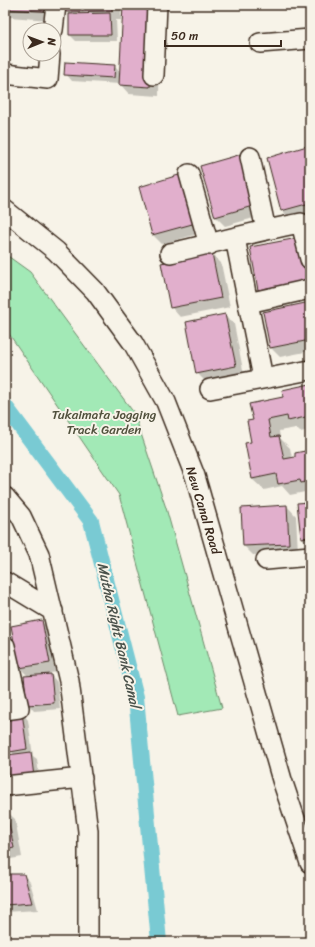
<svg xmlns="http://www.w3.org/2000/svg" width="315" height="947" font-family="Sriracha,sans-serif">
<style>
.green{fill:#a2e9b6;stroke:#6e8a6a}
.shadow{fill:#0003}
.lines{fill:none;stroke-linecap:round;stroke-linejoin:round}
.canal{stroke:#79cad3;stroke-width:16}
.building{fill:#e1afcc;stroke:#3b2a1e}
.minor-casing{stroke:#3b2a1e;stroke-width:22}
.minor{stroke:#f7f3e8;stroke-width:19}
.labels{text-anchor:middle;stroke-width:4;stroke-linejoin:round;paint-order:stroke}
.park-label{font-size:13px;fill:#50503c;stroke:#f7f3e8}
.street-label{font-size:13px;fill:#3b2a1e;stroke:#f7f3e8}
.water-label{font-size:14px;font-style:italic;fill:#4a524b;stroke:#f7f3e8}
</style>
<rect width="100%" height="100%" fill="#f7f3e8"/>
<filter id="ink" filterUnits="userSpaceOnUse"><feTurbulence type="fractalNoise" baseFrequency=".025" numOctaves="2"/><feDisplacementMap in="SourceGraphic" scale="8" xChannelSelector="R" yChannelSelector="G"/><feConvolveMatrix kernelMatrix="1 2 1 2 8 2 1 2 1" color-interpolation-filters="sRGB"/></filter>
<g filter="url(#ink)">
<!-- green -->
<path class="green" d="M5,254L30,272L134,413L166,508L222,708L178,716L119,495L5,328Z"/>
<!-- shadow -->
<path class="shadow" d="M5,5H64L63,21L9,17L5,14Z
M66,5H121V20H116L117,41H76L70,35V15L66,11Z
M127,5H158L160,17L159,96L129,94L120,84L72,81L66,74L114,66L120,72L129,7Z
M307,147L310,151V214L291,220L282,210Z
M201,166L265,215L225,226L216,217Z
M182,176L204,232L162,244L153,235L140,187Z
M310,245V290L268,299L259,289Z
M212,254L221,263L230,307L180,317L171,307Z
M310,303V351L280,357L271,348L264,312Z
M225,315L234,324L244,375L206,382L197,373Z
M310,385V430L300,432L296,428L279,431L280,438L290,448L292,458L310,451V491L290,495L282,486L264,490L252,479V442L254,421L284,398Z
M310,503V544H308L302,538Z
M287,506L296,516L298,552L253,555L244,546Z
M42,622L51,631L59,672L49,673L57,682L60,709L34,711L28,704L29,677L20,668L13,627Z
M5,687L13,696L5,711Z
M22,713L28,720L33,756L37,759L40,783L11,751Z
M5,810L15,819L22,857L5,860Z
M24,875L30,882L38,910L5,912V882Z"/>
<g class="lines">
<!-- canal -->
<path class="canal" d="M5,406L91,521L136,697L159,942"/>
</g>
<!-- building -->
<path class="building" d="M5,5H54V12L5,9Z
M65,5H112V11L65,12Z
M123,5L152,7L150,87L119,85Z
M110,13L111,35H69V14Z
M65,62L115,65L114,78L64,75Z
M307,146L310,157V203L281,211L267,158Z
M242,154L256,205L215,217L200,166Z
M182,174L196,223L152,235L139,187Z
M303,237L310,272V280L258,290L250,247Z
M212,253L221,298L170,308L161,263Z
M310,302V340L270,348L263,312Z
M225,314L236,366L196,374L186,322Z
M310,384V416L288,421L287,416L268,420L271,437L279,436L284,459L295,457V453L310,450V481L301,483L300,480L278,484L276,474L252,479L245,443L251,442L247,421L253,420L249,404L283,397L282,390Z
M310,502V537L301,538L297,503Z
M287,505L289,544L243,546L241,508Z
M42,620L50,663L19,668L11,626Z
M51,674L54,703L27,705L24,676Z
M22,712L27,749L10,752L5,721V715Z
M31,752L34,777L10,780L7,755Z
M5,809H6L14,848L5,850Z
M10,874H24L32,903L5,905V880L6,877Z"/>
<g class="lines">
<!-- minor casing -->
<g class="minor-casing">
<path id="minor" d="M53,30L56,5
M260,43L310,39
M5,74L48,79L50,54
M154,75L157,5
M250,157L266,230
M189,174L209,245
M5,210L56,251L95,291L133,343L166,402L195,476L282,780L310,863
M235,238L263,378
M170,253C214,243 257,231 301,223L310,259
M248,303L310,289
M210,389L310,370
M5,497L21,516L39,554L69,681L88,831V942
M266,560L310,556
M5,582L53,611
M5,646L19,708L5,710
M5,786L82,778"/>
</g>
<!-- minor -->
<use href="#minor" class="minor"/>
</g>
</g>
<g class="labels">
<!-- park labels -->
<g class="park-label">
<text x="104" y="419">Tukaimata Jogging<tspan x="104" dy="15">Track Garden</tspan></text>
</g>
<!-- street labels -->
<g class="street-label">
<text transform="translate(204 510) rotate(73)" y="5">New Canal Road</text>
</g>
<!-- water labels -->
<g class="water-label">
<text transform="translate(119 635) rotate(77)" y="5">Mutha Right Bank Canal</text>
</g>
</g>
<!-- margin -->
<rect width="315" height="947" fill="none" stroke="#f7f3e8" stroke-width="20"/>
<rect x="10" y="10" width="295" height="927" fill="none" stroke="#3b2a1e" stroke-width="1.5" filter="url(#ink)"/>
<!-- north arrow -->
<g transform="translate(42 42) rotate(89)"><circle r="19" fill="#f7f3e8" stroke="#aca397"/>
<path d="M0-3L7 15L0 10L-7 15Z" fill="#3b2a1e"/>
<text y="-6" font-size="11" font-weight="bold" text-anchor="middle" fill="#3b2a1e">N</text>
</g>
<!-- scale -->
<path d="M165 40v6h116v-6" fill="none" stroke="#3b2a1e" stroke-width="2"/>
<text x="171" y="40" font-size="12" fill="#3b2a1e" stroke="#f7f3e8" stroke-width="3" paint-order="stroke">50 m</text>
</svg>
